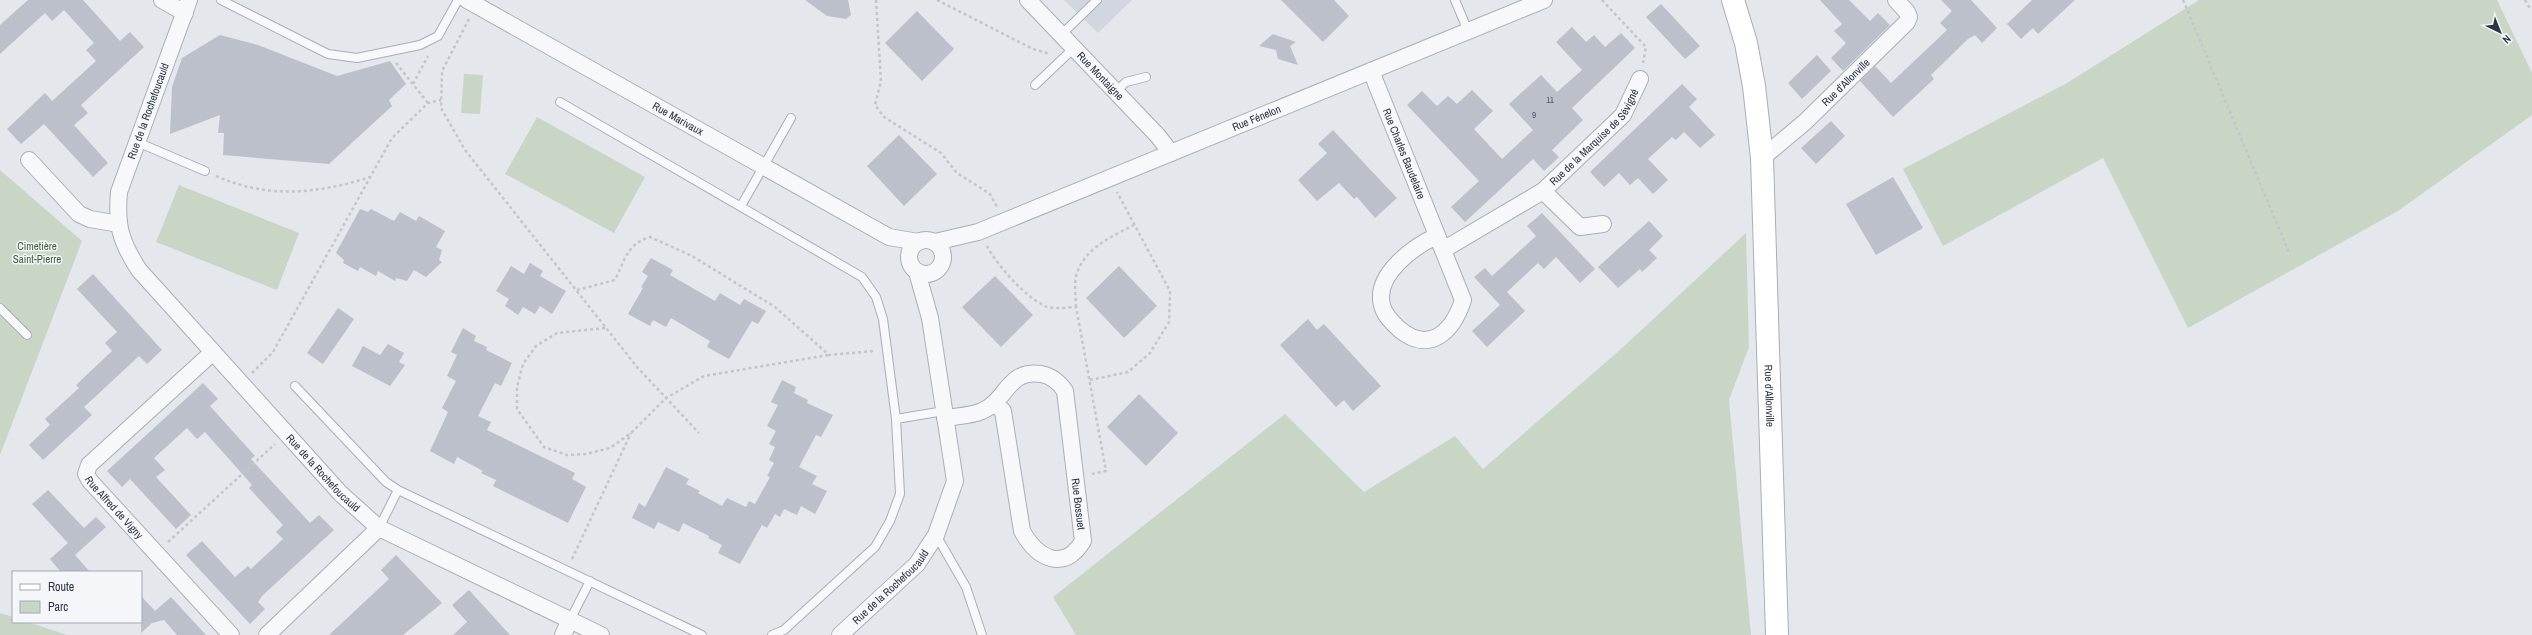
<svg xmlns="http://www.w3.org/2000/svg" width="2532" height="635" font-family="'Archivo Narrow',sans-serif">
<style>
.built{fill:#d2d6de}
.green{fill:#c9d6c5}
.building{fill:#bbc0ca}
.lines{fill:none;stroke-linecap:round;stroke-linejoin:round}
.service-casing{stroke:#a9aeb7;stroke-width:10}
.minor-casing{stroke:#a9aeb7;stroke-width:18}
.secondary-casing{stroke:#a9aeb7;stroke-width:24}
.path{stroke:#c2c5cb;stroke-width:2.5;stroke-dasharray:3 3;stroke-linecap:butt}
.service{stroke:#f7f8fa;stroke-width:8}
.minor{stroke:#f7f8fa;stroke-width:16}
.secondary{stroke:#fff;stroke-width:22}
.labels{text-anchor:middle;stroke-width:3;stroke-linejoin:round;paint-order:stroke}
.number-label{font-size:9px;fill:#4f5766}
.street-label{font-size:11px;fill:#2b3445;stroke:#f4f6f9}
.park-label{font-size:11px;fill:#3f6138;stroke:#f4f6f9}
</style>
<rect width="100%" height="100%" fill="#e4e7ec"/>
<!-- built -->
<path class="built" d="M1064,0H1132L1098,33Z"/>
<!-- green -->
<path class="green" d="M2199,0H2497L2532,73V115L2398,211L2188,328L2103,158L1943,246L1903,169L2067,83Z
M464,74L483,75L480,114L461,113Z
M537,117L645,177L614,233L505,174Z
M0,170L82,241L0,455Z
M179,185L299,233L277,290L156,242Z
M1746,233L1749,347L1729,400L1751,635H1076L1053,597L1285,414L1364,492L1455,436L1483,469L1621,349Z
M0,613L13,617V622H28L67,635H0Z"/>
<!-- building -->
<path class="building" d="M28,0H83L120,41L130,32L144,47L81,105L88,113L74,125L108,163L93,177L44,124L21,144L7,129L45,93L52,101L96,61L86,50L94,43L64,10L52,21L45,13L0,54V25Z
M805,0H848L851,15L846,19L827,16Z
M1281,0H1334L1349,16L1323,42Z
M1820,0H1849L1870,21L1878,13L1890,25L1843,71L1831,58L1846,43L1834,31L1842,24Z
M1941,0H1971L1997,28L1982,43L1975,35L1968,39L1931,75L1934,79L1893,117L1860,81L1875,66L1891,83L1947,30L1940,23L1952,11Z
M2032,0H2075L2038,34L2033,28L2021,39L2007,24Z
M1661,4L1700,46L1685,59L1646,17Z
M917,11L954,49L922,81L885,43Z
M1572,27L1586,42L1594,35L1605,47L1621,33L1635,48L1572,108L1583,120L1552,150L1559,157L1544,171L1533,159L1465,222L1451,207L1479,181L1407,105L1422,91L1437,106L1448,96L1457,104L1472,90L1493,111L1474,129L1502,159L1533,130L1509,104L1541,75L1557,92L1582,70L1556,42Z
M1273,34L1296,42L1290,46L1298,65L1278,59L1276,50L1259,46Z
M220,35L258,45L337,76L390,61L406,84L389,100L392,106L329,164L223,155L224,133H218L220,115L170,134L172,87L182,58Z
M1817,55L1831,71L1802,99L1788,83Z
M1682,84L1697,99L1689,107L1715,135L1700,148L1684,132L1676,140L1672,137L1648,159L1668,180L1653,194L1638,178L1630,185L1619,173L1604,187L1590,172Z
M1831,121L1845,136L1816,164L1801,148Z
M1333,130L1397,198L1375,218L1357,197L1354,199L1339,183L1317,201L1298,180L1327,153L1318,144Z
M899,135L937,174L904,206L867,166Z
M1893,177L1923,228L1876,255L1846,204Z
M360,209L368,212L371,209L394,221L400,212L416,221L419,216L445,231L436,247L442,250L439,260L442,262L426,277L414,270L407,281L396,278L395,281L378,271L376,276L360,267L358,271L343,263L344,260L336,253Z
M1542,213L1595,269L1580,283L1556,257L1544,269L1538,263L1507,292L1525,311L1487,347L1472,331L1500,305L1474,277L1485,268L1492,276L1536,236L1527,226Z
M1649,221L1663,236L1649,250L1657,258L1642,272L1640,269L1618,288L1598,267Z
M651,258L673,270L670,275L715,301L720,293L740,305L744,299L766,311L758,324L752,321L729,359L707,347L710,341L671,318L666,327L653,320L650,326L628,314L643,288L641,287L648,276L642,272Z
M530,263L543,271L540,276L566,291L552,314L540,306L535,314L523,307L518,315L505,306L509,299L496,291L511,266L524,274Z
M1119,266L1157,306L1124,338L1086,298Z
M93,274L162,350L147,364L139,356L95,397L84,407L92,415L43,460L29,445L50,425L45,419L79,388L76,385L112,351L105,343L117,332L77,289Z
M995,276L1033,315L1001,347L962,307Z
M338,308L354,319L323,364L307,353Z
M1308,319L1317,330L1324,324L1381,386L1353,411L1344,400L1336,407L1280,345Z
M463,328L476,336L474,341L487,347L486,350L512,363L501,386L495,383L478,416L491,422L487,430L575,473L572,479L586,487L568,523L493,486L496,480L481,473L483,471L457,457L454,464L430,451L448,412L442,408L456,381L447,376L457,355L451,352Z
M388,344L404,353L399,362L405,365L390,386L352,366L363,346L380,355Z
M782,380L796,387L794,393L808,400L807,403L833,415L821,437L816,435L799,467L817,476L812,484L827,491L815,514L801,506L797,515L784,509L780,517L775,514L767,528L762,525L740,564L718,553L722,545L708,538L709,536L683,523L679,532L658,522L654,529L632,518L639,503L645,507L666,467L689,479L686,484L700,491L698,493L722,506L727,498L746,507L749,501L755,504L770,477L767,476L774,463L769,460L775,447L769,444L776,431L767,426L778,405L771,402Z
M203,383L218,399L210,406L255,456L251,459L310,523L319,515L334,530L262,596L258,602L265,609L250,624L186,555L202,541L235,577L248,566L251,569L283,539L276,532L283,525L249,488L252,485L205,432L197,439L187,428L154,458L165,470L156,477L191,515L176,529L130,479L122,487L107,471Z
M1139,394L1178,433L1146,466L1107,427Z
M48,490L84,528L96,517L106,527L75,555L90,572H61L50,559L68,543L32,504Z
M396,555L442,603L403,635H329L389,579L381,570Z
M469,590L510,635H453L467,622L452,605Z
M141,596L155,611L171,597L206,635H177L164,620L152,623L141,633Z"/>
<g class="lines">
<!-- service casing -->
<g class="service-casing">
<path id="service" d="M221,0L328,54L357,58L420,45L438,36L458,0
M1455,0L1468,31
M1061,35L1097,0
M1035,85L1074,48
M1116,91L1126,82L1146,77
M560,102L862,277L876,297L883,319L896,419L900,494L890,521L875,547L784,630L772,635
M137,142L205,171
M741,206L791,118
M0,308L27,335
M295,386L386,482L398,490
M896,419L944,411
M379,528L398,490L702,635
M936,535L966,587L982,635
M570,620L590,581"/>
</g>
<!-- minor casing -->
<g class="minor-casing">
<g id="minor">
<path d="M162,0L185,13"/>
<path id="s1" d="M189,0L119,192C116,227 121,242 139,270L341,494L379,528L601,635"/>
<path id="s2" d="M467,0L889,237L918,242"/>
<path id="s3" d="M1028,0L1158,136L1171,153"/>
<path id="s4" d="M1371,71L1463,300C1453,331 1430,355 1399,329C1392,322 1384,315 1382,305C1374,275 1414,246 1437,236"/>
<path id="s5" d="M1762,158L1805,122L1907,22L1909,17L1907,12L1896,0"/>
<path d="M29,160L79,214L90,219L119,224"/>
<path d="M1543,191L1580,227L1603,224"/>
<circle cx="926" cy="257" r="17"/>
<path id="s6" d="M935,242L978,232L1544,0"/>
<path id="s7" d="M1443,250L1543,191L1623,115L1640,79"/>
<path id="s8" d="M213,352L89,465L86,474L90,481L231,635"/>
<path id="s9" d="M945,418C957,416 971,416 982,411C1007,401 1007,369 1041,374C1052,376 1059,382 1065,391L1083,541C1064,573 1037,558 1022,531L1003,411L994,403"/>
<path d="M267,635L379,528"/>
<path d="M563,635L570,620"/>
<path id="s10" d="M840,635L917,564L936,535L955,481L930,318L917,272"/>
</g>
</g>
<!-- secondary casing -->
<g class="secondary-casing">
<g id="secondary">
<path id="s11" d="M1733,0L1746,43L1754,86L1762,158L1777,635"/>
</g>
</g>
<!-- path -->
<path class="path" d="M876,0L881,81L875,105L884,117L941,153L957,173L990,194L997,207
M937,0L1033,49L1050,54
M1602,0L1646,47L1643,63
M2183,0L2290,255
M2525,0L2528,6L2532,8
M469,19L442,71L441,108L465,150L637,367L699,433
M396,63L428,103
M413,84L428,56
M216,176C268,199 317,194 370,177
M987,246C997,265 1025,297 1045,306C1053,310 1068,307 1076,307L1106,471L1092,474
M577,290L615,280C625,260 627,244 650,237L692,256L775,307L829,355L874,351
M1076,307C1076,298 1074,285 1076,276C1084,248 1111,237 1134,225
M605,328L557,333L536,346L523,364L517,387V409L544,447L567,455L586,454L610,448L631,433L666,398L704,376L829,355
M252,373L273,352L392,138L428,103L441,100
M1090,380L1128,372L1150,353L1169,322L1170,291L1117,192
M168,542L275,444
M572,559L631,433"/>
<!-- service -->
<use href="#service" class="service"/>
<!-- minor -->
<use href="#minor" class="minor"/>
<!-- secondary -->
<use href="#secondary" class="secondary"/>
</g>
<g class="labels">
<!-- number labels -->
<g class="number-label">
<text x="1550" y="103">11</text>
<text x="1534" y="118">9</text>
</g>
<!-- street labels -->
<g class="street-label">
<text dy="4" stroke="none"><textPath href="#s3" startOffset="105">Rue Montaigne</textPath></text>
<text dy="4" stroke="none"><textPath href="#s5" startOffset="113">Rue d'Allonville</textPath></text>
<text transform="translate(148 111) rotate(-70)" y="4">Rue de la Rochefoucauld</text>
<text dy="4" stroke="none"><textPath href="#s2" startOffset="242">Rue Marivaux</textPath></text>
<text dy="4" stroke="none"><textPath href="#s6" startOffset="345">Rue Fénelon</textPath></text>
<text dy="4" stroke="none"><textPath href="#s7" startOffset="191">Rue de la Marquise de Sévigné</textPath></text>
<text dy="4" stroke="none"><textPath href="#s4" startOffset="89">Rue Charles Baudelaire</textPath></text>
<text dy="4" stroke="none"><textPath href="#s11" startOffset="399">Rue d'Allonville</textPath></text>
<text dy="4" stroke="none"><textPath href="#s1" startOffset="561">Rue de la Rochefoucauld</textPath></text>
<text dy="4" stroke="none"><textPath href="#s9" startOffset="255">Rue Bossuet</textPath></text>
<text dy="4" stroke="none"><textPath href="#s8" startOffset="221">Rue Alfred de Vigny</textPath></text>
<text dy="4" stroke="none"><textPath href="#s10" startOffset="70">Rue de la Rochefoucauld</textPath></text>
</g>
<!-- park labels -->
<g class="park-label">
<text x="37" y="250">Cimetière<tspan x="37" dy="13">Saint-Pierre</tspan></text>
</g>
</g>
<!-- legend -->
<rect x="12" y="571" width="130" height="52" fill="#f4f6f9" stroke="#a4a8b1"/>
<rect x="20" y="584" width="20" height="6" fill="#ffffff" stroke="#a4a8b1"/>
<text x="48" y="591" font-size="12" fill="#2b3445">Route</text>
<rect x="20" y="601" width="20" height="12" fill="#c9d6c5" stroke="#a4a8b1"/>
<text x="48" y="611" font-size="12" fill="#2b3445">Parc</text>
<!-- north arrow -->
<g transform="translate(2500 32) rotate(137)" stroke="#f4f6f9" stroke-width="3" paint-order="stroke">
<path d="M0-3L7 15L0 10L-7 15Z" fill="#2b3445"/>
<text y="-6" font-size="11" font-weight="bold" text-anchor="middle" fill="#2b3445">N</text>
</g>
</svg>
